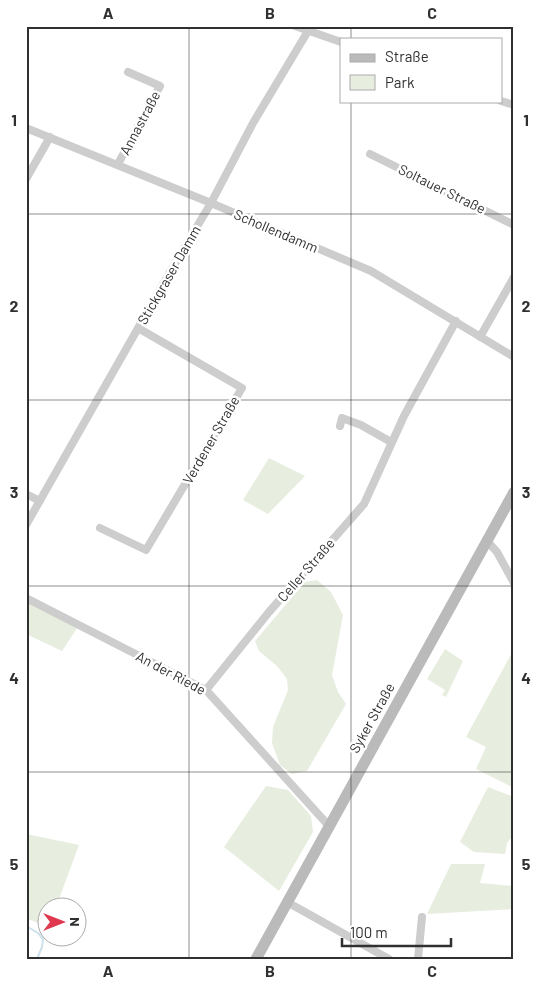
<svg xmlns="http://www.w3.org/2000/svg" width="540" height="985" font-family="Barlow,sans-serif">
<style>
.green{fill:#e7eddf}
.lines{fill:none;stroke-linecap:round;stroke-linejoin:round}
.stream{stroke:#cce1eb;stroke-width:2}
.minor{stroke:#cdcdcd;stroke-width:8}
.secondary{stroke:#bababa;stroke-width:11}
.grid{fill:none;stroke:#303030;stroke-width:1;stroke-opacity:0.55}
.labels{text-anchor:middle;stroke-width:5;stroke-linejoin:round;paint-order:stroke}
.street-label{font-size:14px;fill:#303030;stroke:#fff}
.neatline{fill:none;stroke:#303030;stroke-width:2}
.grid-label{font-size:16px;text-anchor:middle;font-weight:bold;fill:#303030}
</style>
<rect width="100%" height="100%" fill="#fff"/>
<!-- green -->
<path class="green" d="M269,458L305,476L268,514L243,500Z
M317,580L331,592L343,615L332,675L338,692L346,704L307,771L292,774L280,765L272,743L273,727L288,690L287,679L277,666L259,651L255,641L305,582Z
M26,602L77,628L62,651L26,634Z
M445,649L463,661L446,697L442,695L445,690L427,679Z
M514,649V788L476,769L486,747L466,737Z
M266,786L288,790L311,816L313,832L279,891L224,847Z
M488,787L514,797V834L507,843L505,854L474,852L460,842Z
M26,834L79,845L56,907L48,908L47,927L26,918Z
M451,864H485L480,883L514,886V909L427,914Z"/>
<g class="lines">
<!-- stream -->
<path class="stream" d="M26,926L38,933L43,939L42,947L37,959"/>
<!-- minor -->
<path class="minor" d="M295,26L341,42
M501,101L514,105
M26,128L211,203L371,271L514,357
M370,154L514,225
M118,164L160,86L128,72
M26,179L50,137
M480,337L514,277
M340,426L342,418L361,425L391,442
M26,494L40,501
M26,525L170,272L211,203L253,123L311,26
M100,528L146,550L242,388L138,328
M487,541L497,552L514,583
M26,598L206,690L329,826
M206,690L269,612L364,504L404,416L456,321
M287,902L389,959
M418,959L422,917"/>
<!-- secondary -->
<path class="secondary" d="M256,959L514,492"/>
</g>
<!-- grid -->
<path class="grid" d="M189,26V959M351,26V39M351,101V959M26,214H514M26,400H514M26,586H514M26,772H514"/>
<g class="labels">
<!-- street labels -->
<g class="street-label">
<text transform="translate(140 123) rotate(-62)" y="5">Annastraße</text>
<text transform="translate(442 189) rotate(26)" y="5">Soltauer Straße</text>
<text transform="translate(276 231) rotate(23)" y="5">Schollendamm</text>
<text transform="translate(169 275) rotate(-60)" y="5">Stickgraser Damm</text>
<text transform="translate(211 440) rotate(-60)" y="5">Verdener Straße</text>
<text transform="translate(306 570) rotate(-49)" y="5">Celler Straße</text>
<text transform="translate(171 673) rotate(28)" y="5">An der Riede</text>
<text transform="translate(372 718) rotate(-61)" y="5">Syker Straße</text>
</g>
</g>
<!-- border -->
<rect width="540" height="985" fill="none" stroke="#ffffff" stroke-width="55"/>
<!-- legend -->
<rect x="340" y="38" width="162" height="65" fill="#ffffff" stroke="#acacac"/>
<rect x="350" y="54" width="25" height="8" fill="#bababa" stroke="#acacac"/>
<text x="385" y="62" font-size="15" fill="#303030">Straße</text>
<rect x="350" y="75" width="25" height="15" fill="#e7eddf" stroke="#acacac"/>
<text x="385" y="88" font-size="15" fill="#303030">Park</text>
<!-- north arrow -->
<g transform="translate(62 922) rotate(90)"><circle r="24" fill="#ffffff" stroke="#acacac"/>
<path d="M0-4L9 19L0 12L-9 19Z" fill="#e0394f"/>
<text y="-8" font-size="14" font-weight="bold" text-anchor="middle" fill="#303030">N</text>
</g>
<!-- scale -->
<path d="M342 938v8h109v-8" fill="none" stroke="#303030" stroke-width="2.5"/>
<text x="350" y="938" font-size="15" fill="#303030" stroke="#ffffff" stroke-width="4" paint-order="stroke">100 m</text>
<rect x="28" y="28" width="484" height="930" class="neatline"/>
<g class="grid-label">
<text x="108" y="19">A</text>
<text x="270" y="19">B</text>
<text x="432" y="19">C</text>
<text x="14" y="126">1</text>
<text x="526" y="126">1</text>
<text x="14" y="312">2</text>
<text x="526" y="312">2</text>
<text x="14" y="498">3</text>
<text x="526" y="498">3</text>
<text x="14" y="684">4</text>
<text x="526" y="684">4</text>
<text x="14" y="870">5</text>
<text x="526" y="870">5</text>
<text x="108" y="977">A</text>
<text x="270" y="977">B</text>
<text x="432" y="977">C</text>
</g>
</svg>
